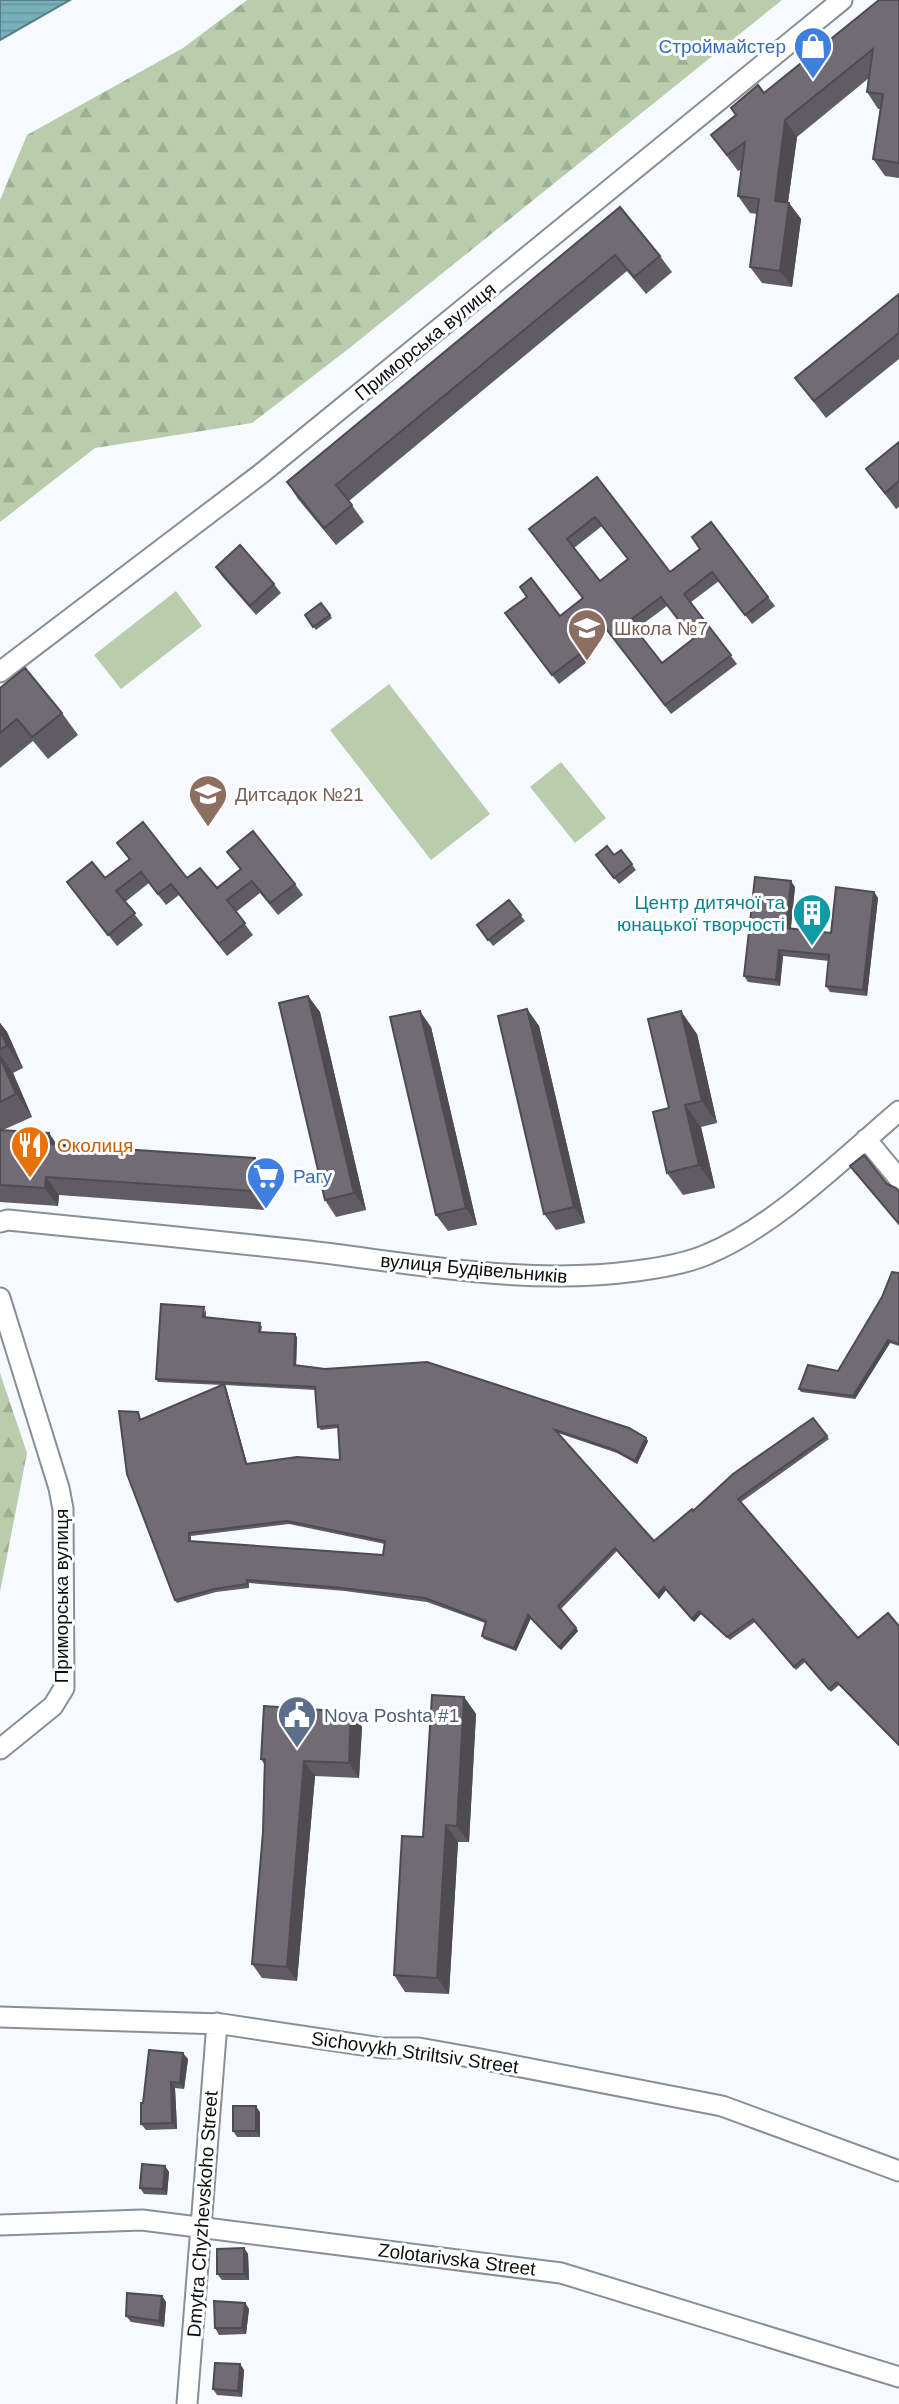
<svg xmlns="http://www.w3.org/2000/svg" width="899" height="2404" font-family="Helvetica,sans-serif">
<style>
.forest{fill:url(#forest-firs)}
.garden{fill:#b9cdac}
.water{fill:url(#water-rules);stroke:#578088;stroke-width:2}
.lines{fill:none;stroke-linecap:round;stroke-linejoin:round}
.minor-casing{stroke:#888f97;stroke-width:23}
.minor{stroke:#fff;stroke-width:19}
.wall{fill:#605c64;fill-rule:evenodd}
.shaded-wall{fill:#4e4b51}
.building{fill:#706b74;stroke:#4e4b51;stroke-width:2;fill-rule:evenodd}
.labels{text-anchor:middle;stroke-width:6;stroke-linejoin:round;paint-order:stroke}
.shop-label{font-size:19px;fill:#366cbe;stroke:#fff;text-anchor:end}
.street-label{font-size:19px;fill:#0d0f12;stroke:#fff}
.education-label{font-size:19px;fill:#785e54;stroke:#fff;text-anchor:start}
.culture-label{font-size:19px;fill:#0d838f;stroke:#fff;text-anchor:end}
.food-label{font-size:19px;fill:#c56008;stroke:#fff;text-anchor:start}
.service-label{font-size:19px;fill:#4e5e75;stroke:#fff;text-anchor:start}
</style>
<defs>
<pattern id="forest-firs" width="22" height="20" patternUnits="userSpaceOnUse" patternTransform="scale(1.75)"><rect width="22" height="20" fill="#b9cdac"/><path d="M5 1l3.5 6h-7zM16 11l3.5 6h-7z" fill="#9eaf93"/></pattern>
<pattern id="water-rules" width="6" height="5" patternUnits="userSpaceOnUse" patternTransform="scale(1.75)"><rect width="6" height="5" fill="#77b0ba"/><path d="M0 2.5h6" fill="none" stroke="#66969f"/></pattern>
</defs>
<rect width="100%" height="100%" fill="#f6f9fd"/>
<!-- forest -->
<path class="forest" d="M247,0H782L347,350L252,423L95,448L0,522V200L27,135L183,48Z
M0,1373L27,1453L0,1592Z"/>
<!-- garden -->
<path class="garden" d="M176,591L202,626L121,689L94,655Z
M389,684L490,814L431,860L330,730Z
M561,762L606,818L575,843L530,787Z"/>
<!-- water -->
<path class="water" d="M0,0H70L0,40Z"/>
<g class="lines">
<!-- minor casing -->
<g class="minor-casing">
<path id="minor" d="M0,672L262,473L842,0
M866,1139L899,1179
M0,1222L8,1220C108,1230 209,1240 309,1251C417,1264 527,1286 636,1271C660,1268 686,1264 708,1254C774,1227 844,1158 899,1111
M0,1298L59,1488L63,1509L64,1688L53,1706L0,1749
M0,2017L222,2024L382,2048H419L475,2058L722,2106L899,2171
M0,2225L142,2220L561,2273L899,2377
M187,2404L217,2023"/>
</g>
<!-- minor -->
<use href="#minor" class="minor"/>
</g>
<!-- wall -->
<path class="wall" d="M899,0V178L885,176L873,159L880,109H878L867,92L869,78L797,137L788,202L801,219L792,287L762,283L750,267L757,214L750,213L738,196L742,169L738,171L711,135L764,93Z
M620,207L660,256L672,272L646,294L627,271L349,501L364,522L336,545L298,499L287,482Z
M899,294V359L826,418L795,378Z
M899,442V507L896,509L866,469Z
M597,477L670,572L700,549L768,597L775,606L752,624L719,581L691,602L737,664L671,714L607,630L583,648L591,659L559,684L511,622L560,616L583,599L536,538ZM602,526L628,559L600,581L574,548ZM667,606L693,639L662,663L636,629Z
M216,567L274,584L281,593L256,615L222,576Z
M321,603L332,618L316,630L305,615Z
M0,688L62,713L78,735L48,759L33,741L0,768Z
M117,843L187,878L217,888L240,869L227,852L295,884L303,895L278,915L260,893L236,912L253,935L227,956L179,895L166,905L149,883L125,902L143,925L117,946L67,882L105,878L129,859Z
M621,850L636,870L619,884L596,855H614Z
M795,887L791,928L831,933L874,892L878,898L867,996L830,992L826,986L829,961L783,956L780,986L748,982L744,976Z
M509,900L525,921L493,946L477,925Z
M308,996L320,1012L366,1210L336,1217L325,1200Z
M527,1009L539,1026L585,1223L556,1230L544,1214Z
M0,1023L7,1032L23,1068L13,1073L32,1117L3,1130L49,1133L56,1145L255,1158L268,1177L266,1210L59,1195L58,1206L0,1202Z
M431,1027L477,1225L448,1231L436,1215Z
M697,1034L717,1123L701,1127L715,1188L683,1195L667,1173L669,1108Z
M899,1273V1346L890,1343L855,1399L801,1392L799,1389L838,1371L882,1297Z
M206,1310V1317L262,1326L261,1333L297,1337L296,1366L646,1438L648,1441L637,1464L617,1453L558,1433L654,1541L813,1418L829,1439L741,1502L858,1638L899,1626V1746L839,1685L831,1692L805,1662L796,1670L755,1622L730,1640L701,1614L694,1622L666,1590L659,1599L617,1551L561,1609L578,1631L561,1650L531,1618L516,1651L484,1639L482,1636L485,1623L427,1602L345,1591L249,1583V1588L216,1592L177,1603L175,1600L138,1412L141,1420L222,1385L158,1382L156,1379ZM225,1385L315,1390L318,1427L321,1430L338,1428L340,1460L247,1464ZM289,1524L385,1544L383,1555L191,1541V1536Z
M464,1697L476,1714L469,1842H458L449,1994L405,1992L394,1975L423,1837Z
M351,1712L362,1727L359,1778L315,1776L297,1981L262,1978L252,1964L263,1832L264,1764L261,1759Z
M188,2059L184,2089L175,2088L177,2129L146,2130L141,2124L143,2103Z
M260,2112V2137H237L233,2131Z
M165,2166L169,2172L167,2195L144,2194L140,2188Z
M244,2248L248,2254L249,2280H222L217,2274Z
M162,2296L166,2302L164,2327L131,2322L126,2316Z
M245,2303L249,2309L246,2334L219,2335L215,2328Z
M240,2364L244,2370L242,2397L217,2395L213,2389Z"/>
<!-- shaded-wall -->
<path class="shaded-wall" d="M785,120L797,137L786,217L775,201Z
M789,203L801,219L792,287L780,271Z
M791,881L795,887L790,934L786,928Z
M874,892L878,898L867,996L863,990Z
M779,950L783,956L780,986L776,980Z
M308,996L320,1012L366,1210L354,1193Z
M527,1009L539,1026L585,1223L574,1207Z
M420,1011L431,1027L477,1225L466,1208Z
M681,1011L697,1034L717,1123L702,1101Z
M0,1023L7,1032L23,1068L7,1046L0,1030Z
M0,1055L13,1073L32,1117L16,1094L0,1057Z
M685,1105L701,1127L715,1188L699,1165Z
M49,1133L62,1152L48,1144Z
M255,1158L268,1177L266,1210L253,1191Z
M46,1177L59,1195L58,1206L45,1188Z
M295,1334L297,1337L296,1368L294,1365Z
M888,1340L890,1343L855,1399L853,1396Z
M224,1384L226,1387L248,1467L246,1464Z
M646,1438L648,1441L637,1464L635,1461Z
M664,1587L666,1590L659,1599L657,1595Z
M699,1611L701,1614L694,1622L692,1619Z
M528,1615L531,1618L516,1651L514,1648Z
M576,1628L578,1631L561,1650L559,1647Z
M464,1697L476,1714L469,1842L457,1826Z
M351,1712L362,1727L359,1778L349,1763Z
M304,1761L315,1776L297,1981L287,1967Z
M446,1825L458,1842L449,1994L437,1978Z
M183,2053L188,2059L184,2089L180,2083Z
M171,2082L175,2088L177,2129L172,2123Z
M256,2106L260,2112V2137L256,2131Z
M165,2166L169,2172L167,2195L163,2189Z
M244,2248L248,2254L249,2280L244,2274Z
M162,2296L166,2302L164,2327L159,2321Z
M245,2303L249,2309L246,2334L242,2328Z
M240,2364L244,2370L242,2397L238,2391Z"/>
<!-- building -->
<path class="building" d="M879,0H899V163L873,159L883,94L867,92L873,49L785,120L775,201L789,203L780,271L750,267L759,199L738,196L745,142L727,155L711,135L736,115L731,108L758,85L764,93Z
M620,207L660,256L634,277L615,255L336,485L352,505L324,528L287,482Z
M899,294V333L814,401L795,378Z
M899,442V481L885,493L866,469Z
M597,477L670,572L700,549L692,537L711,522L768,597L745,615L712,572L684,594L731,655L665,705L600,621L576,639L585,650L552,675L505,613L527,597L520,587L531,578L560,616L583,598L529,529ZM595,517L628,559L600,581L567,539ZM661,597L693,639L662,663L629,621Z
M240,545L274,584L250,606L216,567Z
M321,603L330,615L313,627L305,615Z
M25,668L62,713L32,737L17,719L0,733V688Z
M143,822L187,878L200,868L217,888L241,869L227,852L253,831L295,884L270,903L252,881L227,900L245,923L219,944L171,884L158,894L141,872L116,891L135,913L108,935L67,882L92,862L105,878L130,859L117,843Z
M607,846L614,855L621,850L632,864L614,878L596,855Z
M755,877L791,881L786,928L831,933L836,887L874,892L863,990L826,986L829,955L779,950L776,980L744,976Z
M509,900L521,915L488,940L477,925Z
M308,996L354,1193L325,1200L279,1003Z
M527,1009L574,1207L544,1214L498,1016Z
M420,1011L466,1208L436,1215L390,1017Z
M681,1011L702,1101L685,1105L699,1165L667,1173L653,1112L669,1108L648,1019Z
M0,1030L7,1046L0,1049Z
M0,1057L16,1094L0,1102Z
M0,1130L49,1133L48,1144L255,1158L253,1191L46,1177L45,1188L0,1185Z
M864,1155L887,1184L896,1188L899,1192V1224L850,1166Z
M892,1272L899,1273V1344L888,1340L853,1396L799,1389L808,1365L838,1371L882,1297Z
M161,1304L204,1307L203,1317L260,1323L259,1332L295,1334L294,1365L325,1369L427,1362L629,1428L646,1438L635,1461L615,1450L555,1430L654,1541L692,1509L693,1511L733,1474L813,1418L827,1436L738,1499L858,1638L888,1613L899,1626V1745L837,1682L829,1689L803,1659L794,1667L753,1619L727,1637L699,1611L692,1619L664,1587L657,1595L615,1548L558,1606L576,1628L559,1647L528,1615L514,1648L482,1636L486,1621L425,1598L342,1588L247,1580V1584L214,1589L175,1600L127,1474L119,1411L138,1412L140,1420L224,1384L246,1464L297,1457L340,1460L338,1425L318,1427L315,1387L156,1379ZM287,1521L385,1541L383,1555L189,1541V1533Z
M432,1695L464,1697L457,1826L446,1825L437,1978L394,1975L402,1836L423,1837Z
M264,1706L351,1712L349,1763L304,1761L287,1967L252,1964L263,1832L265,1759H261Z
M149,2050L183,2053L180,2083L171,2082L172,2123L141,2124V2103H143Z
M233,2106H256V2131H233Z
M142,2164L165,2166L163,2189L140,2188Z
M244,2248V2274H217V2249Z
M127,2293L162,2296L159,2321L126,2316Z
M214,2301L245,2303L242,2328H215Z
M215,2363L240,2364L238,2391L213,2389Z"/>
<!-- icons -->
<defs>
<g id="shop-pin" transform="scale(2.0125)"><path d="M0 17L-7.5 6A9.5 9.5 0 1 1 7.5 6Z" fill="#3f7fe0" stroke="#fff"/><path d="M-5-2.5h2.3a2.7 3.5 0 0 1 5.4 0H5L5.5 6h-11ZM-1.5-2.5h3a1.5 2.3 0 0 0-3 0Z" fill="#fff"/></g>
<g id="school-pin" transform="scale(2.0125)"><path d="M0 17L-7.5 6A9.5 9.5 0 1 1 7.5 6Z" fill="#8d6e63" stroke="#fff"/><path d="M0-5L7-2L0 1L-7-2ZM-4 1L0 2.5L4 1V4Q0 6-4 4Z" fill="#fff"/></g>
<g id="building-pin" transform="scale(2.0125)"><path d="M0 17L-7.5 6A9.5 9.5 0 1 1 7.5 6Z" fill="#0f9aa8" stroke="#fff"/><path d="M-4-6H4V6H1V3H-1V6H-4ZM-2.5-4.3h1.7v1.8h-1.7ZM.8-4.3h1.7v1.8H.8ZM-2.5-1h1.7V.8h-1.7ZM.8-1h1.7V.8H.8Z" fill="#fff"/></g>
<g id="restaurant-pin" transform="scale(2.0125)"><path d="M0 17L-7.5 6A9.5 9.5 0 1 1 7.5 6Z" fill="#e8710a" stroke="#fff"/><path d="M-5-6h1v4h1v-4h1v4h1v-4h1v5L-1.5 .5V6h-2V.5L-5-1ZM5-6V6H3V1.5H1.5Q1.5-4 5-6Z" fill="#fff"/></g>
<g id="supermarket-pin" transform="scale(2.0125)"><path d="M0 17L-7.5 6A9.5 9.5 0 1 1 7.5 6Z" fill="#3f7fe0" stroke="#fff"/><path d="M-6-5.5h2.5l.6 2H6L4.5 2H-2.5L-4.4-4H-6ZM-1.5 3.2a1.3 1.3 0 1 0 .1 0ZM3 3.2a1.3 1.3 0 1 0 .1 0Z" fill="#fff"/></g>
<g id="civic-pin" transform="scale(2.0125)"><path d="M0 17L-7.5 6A9.5 9.5 0 1 1 7.5 6Z" fill="#5c6f8a" stroke="#fff"/><path d="M-.6-6.5H3V-4.5H.6V-3L4-1V1h2V6H-6V1h2V-1L-.6-3ZM-1.2 2.5V6h2.4V2.5Z" fill="#fff"/></g>
</defs>
<g fill-rule="evenodd">
<use href="#shop-pin" x="813" y="46"/>
<use href="#school-pin" x="587" y="628"/>
<use href="#school-pin" x="208" y="794"/>
<use href="#building-pin" x="812" y="913"/>
<use href="#restaurant-pin" x="30" y="1145"/>
<use href="#supermarket-pin" x="266" y="1176"/>
<use href="#civic-pin" x="297" y="1715"/>
</g>
<g class="labels">
<!-- shop labels -->
<g class="shop-label">
<text x="786" y="53">Строймайстер</text>
<text x="293" y="1183" text-anchor="start">Рагу</text>
</g>
<!-- street labels -->
<g class="street-label">
<text transform="translate(425 341) rotate(-39)" y="7">Приморська вулиця</text>
<text transform="translate(474 1268) rotate(5)" y="7">вулиця Будівельників</text>
<text transform="translate(61 1596) rotate(-90)" y="7">Приморська вулиця</text>
<text transform="translate(415 2052) rotate(8)" y="7">Sichovykh Striltsiv Street</text>
<text transform="translate(202 2214) rotate(-86)" y="7">Dmytra Chyzhevskoho Street</text>
<text transform="translate(457 2259) rotate(7)" y="7">Zolotarivska Street</text>
</g>
<!-- education labels -->
<g class="education-label">
<text x="614" y="635">Школа №7</text>
<text x="235" y="801">Дитсадок №21</text>
</g>
<!-- culture labels -->
<g class="culture-label">
<text x="785" y="909">Центр дитячої та<tspan x="785" dy="22">юнацької творчості</tspan></text>
</g>
<!-- food labels -->
<g class="food-label">
<text x="57" y="1152">Околиця</text>
</g>
<!-- service labels -->
<g class="service-label">
<text x="324" y="1722">Nova Poshta #1</text>
</g>
</g>
</svg>
